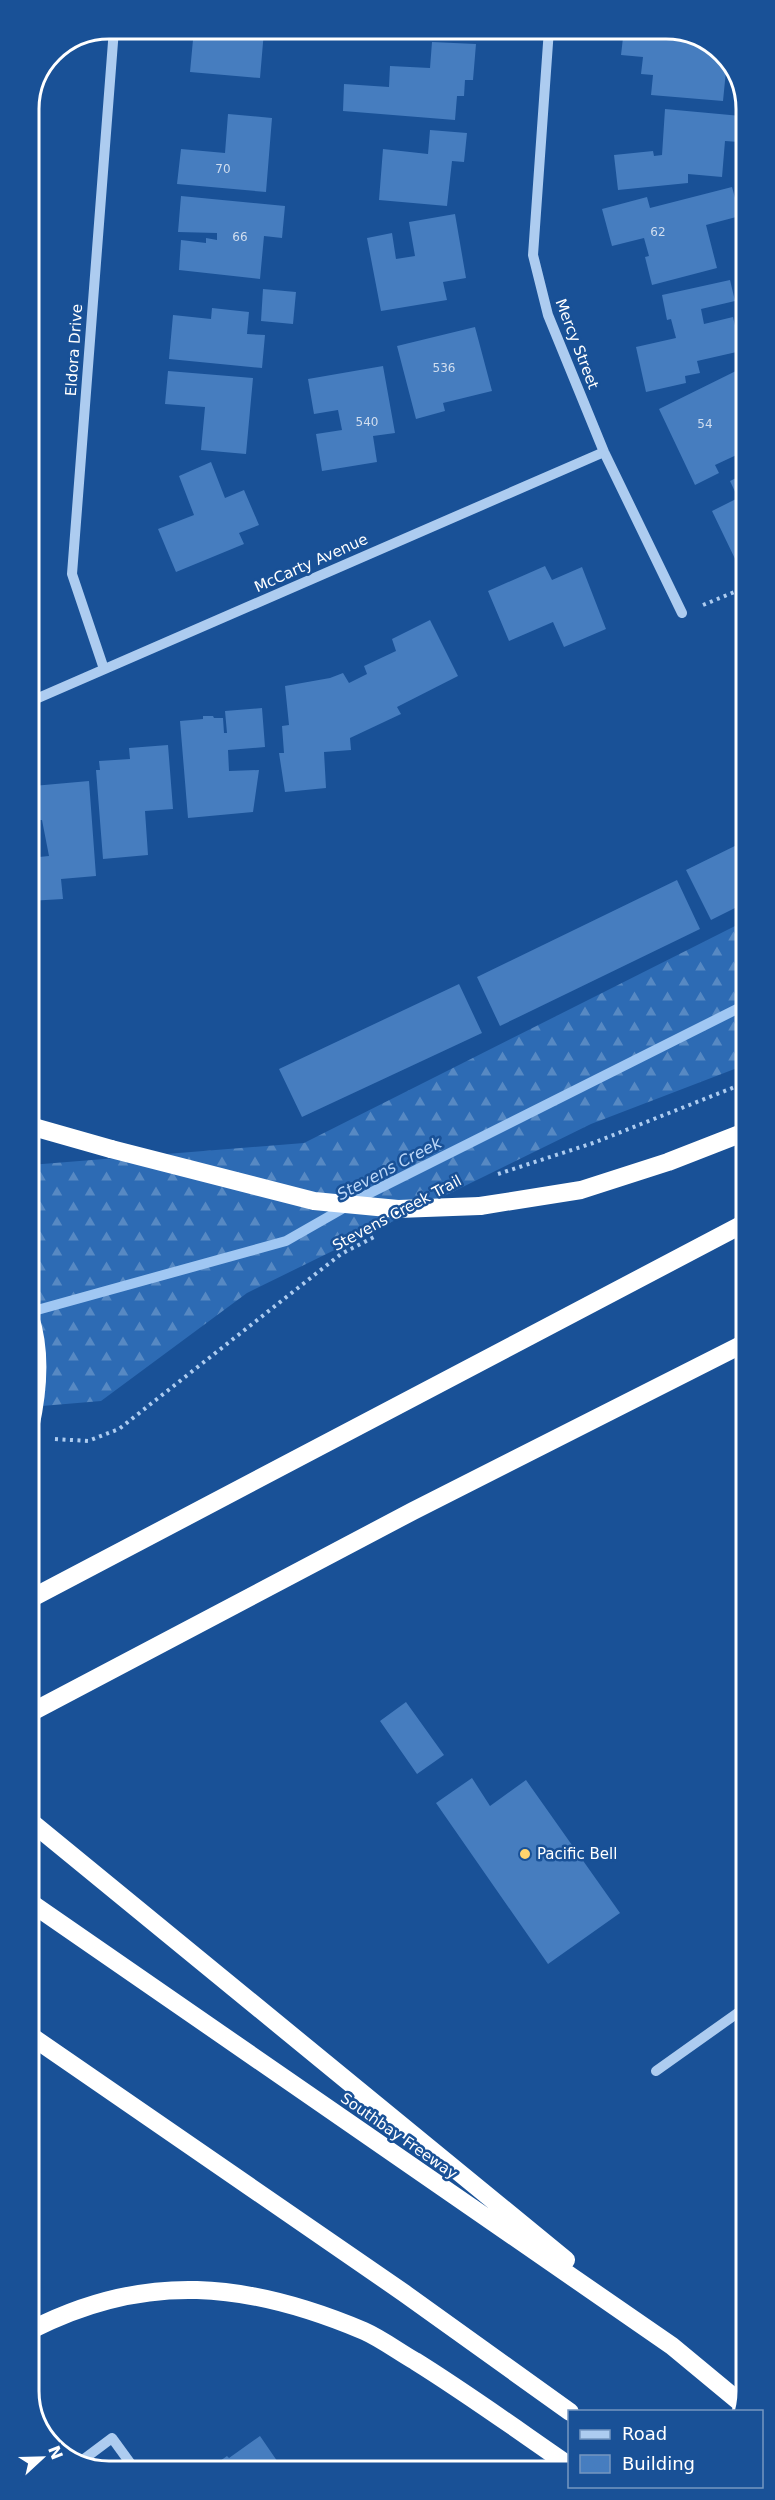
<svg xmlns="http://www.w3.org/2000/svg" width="775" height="2500" font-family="'DejaVu Sans',sans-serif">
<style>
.forest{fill:url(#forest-firs)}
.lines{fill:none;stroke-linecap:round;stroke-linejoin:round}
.stream{stroke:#a0c7f3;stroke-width:10}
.building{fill:#467dbf}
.path{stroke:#adccf0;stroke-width:4;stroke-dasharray:3 4.5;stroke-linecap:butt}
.minor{stroke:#adccf0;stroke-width:10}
.highway{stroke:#fff;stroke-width:18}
.highway-bridge{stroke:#fff;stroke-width:18}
.poi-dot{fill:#ffd46d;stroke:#195197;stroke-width:2}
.labels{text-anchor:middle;stroke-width:5;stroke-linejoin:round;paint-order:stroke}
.number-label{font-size:12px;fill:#d1deef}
.street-label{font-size:15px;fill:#fff;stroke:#195197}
.poi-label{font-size:15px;fill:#fff;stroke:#195197;text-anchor:start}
.water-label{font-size:16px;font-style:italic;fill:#bad6f7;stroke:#195197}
.rim{fill:none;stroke:#fff;stroke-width:3}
</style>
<defs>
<pattern id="forest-firs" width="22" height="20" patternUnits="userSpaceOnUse" patternTransform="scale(1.5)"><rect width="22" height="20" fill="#2d6bb4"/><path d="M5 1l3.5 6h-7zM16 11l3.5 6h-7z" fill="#5789c3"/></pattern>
</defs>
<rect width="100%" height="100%" fill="#195197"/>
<!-- forest -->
<path class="forest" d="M745,921V1065L591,1124L247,1293L101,1401L30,1407V1165L304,1143Z"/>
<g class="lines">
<!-- stream -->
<path class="stream" d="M30,1312L286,1241L370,1193L745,1005"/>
</g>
<!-- building -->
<path class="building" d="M194,29L264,31L260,78L190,72Z
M420,29H463L462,34Z
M624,29H672L719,48L727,61L723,101L651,95L653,75L641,74L643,57L621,55Z
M432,42L476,44L473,80H465L464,96H457L455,120L343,111L344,84L389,87L390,66L430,68Z
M665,109L741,116L739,142L725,141L722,177L688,174V183L618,190L614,155L653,151L654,156L662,155Z
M228,114L272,118L266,192L177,184L181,149L225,153Z
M430,130L467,133L464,162L452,161L447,206L379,200L383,149L428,154Z
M732,187L740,216L706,225L717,268L652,285L645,257L649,256L644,238L612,246L602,209L647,197L650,208Z
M181,196L285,206L282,238L264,236L260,279L179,270L181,240L206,243V238L217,240V233L178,232Z
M455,214L466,278L443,282L447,300L381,311L367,238L392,233L396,259L415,256L409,222Z
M730,280L735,301L701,309L704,324L733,317L741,351L697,361L700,373L685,376L686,383L646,392L636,347L676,338L671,319L667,320L662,295Z
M263,289L296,292L293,324L261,321Z
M212,308L249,312L247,334L265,335L262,368L169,359L173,315L211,319Z
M475,327L492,391L443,403L445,411L416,419L397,346Z
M383,366L395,433L373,436L377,462L322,471L316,434L342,430L338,410L314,414L308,379Z
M744,367V440L739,443L743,452L715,465L719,473L695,485L659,409Z
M168,371L253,378L246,454L201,450L205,407L165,404Z
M211,462L225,498L244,490L259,525L239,533L244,544L176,572L158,529L194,515L179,476Z
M744,474V562L738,565L712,511L738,498L730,481Z
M545,566L552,580L582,567L606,629L564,647L553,622L509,641L488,591Z
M430,620L458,676L397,707L401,714L350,738L351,750L324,752L326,788L285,792L279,753H284L282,726L289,725L285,686L330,678L343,673L349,683L367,674L364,666L396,651L392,639Z
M262,708L265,747L228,750L229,771L259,770L253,812L188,818L180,721L203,719V716H213L214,718H223L224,733H227L225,711Z
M168,745L173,809L145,811L148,855L103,859L96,770H100L99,761L130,759L129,748Z
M89,781L96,876L61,879L63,899L29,901V858L49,856L42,820H36L33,786Z
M745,841V903L711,920L686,870Z
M677,880L700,929L500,1026L477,977Z
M459,984L482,1033L302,1117L279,1069Z
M406,1702L444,1755L417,1774L380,1721Z
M472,1778L490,1806L526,1780L620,1913L548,1964L436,1803Z
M260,2436L284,2471H206L227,2456L229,2458Z"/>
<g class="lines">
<!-- path -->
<path class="path" d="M703,605L744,588
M498,1174L593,1143L745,1083
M55,1439L88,1441L119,1429L341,1254L376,1236"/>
<!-- minor -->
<path class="minor" d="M549,29L533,255L548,315L604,452L682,613
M104,669L72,574L114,29
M29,702L604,452
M656,2071L746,2007
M80,2462L112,2438L136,2471"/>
<!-- highway -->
<path class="highway" d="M30,1126L111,1149
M480,1206L581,1190L668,1162L745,1132
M30,1317C42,1353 38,1392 30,1428
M30,1599L745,1223
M30,1713L413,1511L745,1343
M30,1821L566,2260
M31,1903L672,2346L742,2404
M31,2036L404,2293L570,2412
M31,2330C146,2271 248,2282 364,2331C382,2339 399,2352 415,2361C468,2394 519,2431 570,2466"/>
<!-- highway-bridge -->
<path class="highway-bridge" d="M111,1149L314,1201L398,1209L480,1206"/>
</g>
<!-- markers -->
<circle class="poi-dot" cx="525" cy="1854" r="6"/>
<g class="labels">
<!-- number labels -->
<g class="number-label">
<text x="223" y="173">70</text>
<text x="658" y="236">62</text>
<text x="240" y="241">66</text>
<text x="444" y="372">536</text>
<text x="367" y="426">540</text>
<text x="705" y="428">54</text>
</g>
<!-- street labels -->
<g class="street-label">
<text transform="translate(577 344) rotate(69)" y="5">Mercy Street</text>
<text transform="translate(74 350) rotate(-86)" y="5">Eldora Drive</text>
<text transform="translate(311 563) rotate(-24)" y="5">McCarty Avenue</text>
<text transform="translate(397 1213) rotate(-28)" y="5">Stevens Creek Trail</text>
<text transform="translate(399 2136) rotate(35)" y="5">Southbay Freeway</text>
</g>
<!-- poi labels -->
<g class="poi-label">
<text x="537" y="1859">Pacific Bell</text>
</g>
<!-- water labels -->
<g class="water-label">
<text transform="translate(389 1168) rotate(-28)" y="6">Stevens Creek</text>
</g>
</g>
<!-- crop -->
<path d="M0 0H775V2500H0ZM109 39H666A70 70 0 0 1 736 109V2391A70 70 0 0 1 666 2461H109A70 70 0 0 1 39 2391V109A70 70 0 0 1 109 39Z" fill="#195197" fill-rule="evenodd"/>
<path class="rim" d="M109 39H666A70 70 0 0 1 736 109V2391A70 70 0 0 1 666 2461H109A70 70 0 0 1 39 2391V109A70 70 0 0 1 109 39Z"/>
<!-- legend -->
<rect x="568" y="2410" width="195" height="78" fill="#195197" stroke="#7597c1" stroke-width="1.5"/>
<rect x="580" y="2430" width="30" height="9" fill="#adccf0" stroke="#7597c1" stroke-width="1.5"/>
<text x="622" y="2440" font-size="18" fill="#ffffff">Road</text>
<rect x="580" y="2455" width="30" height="18" fill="#467dbf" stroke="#7597c1" stroke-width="1.5"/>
<text x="622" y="2470" font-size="18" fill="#ffffff">Building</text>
<!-- north arrow -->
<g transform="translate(42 2458) rotate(68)" stroke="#195197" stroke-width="4.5" paint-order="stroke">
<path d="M0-4.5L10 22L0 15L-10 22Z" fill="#ffffff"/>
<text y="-9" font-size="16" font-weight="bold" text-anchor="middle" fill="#ffffff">N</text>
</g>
</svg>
